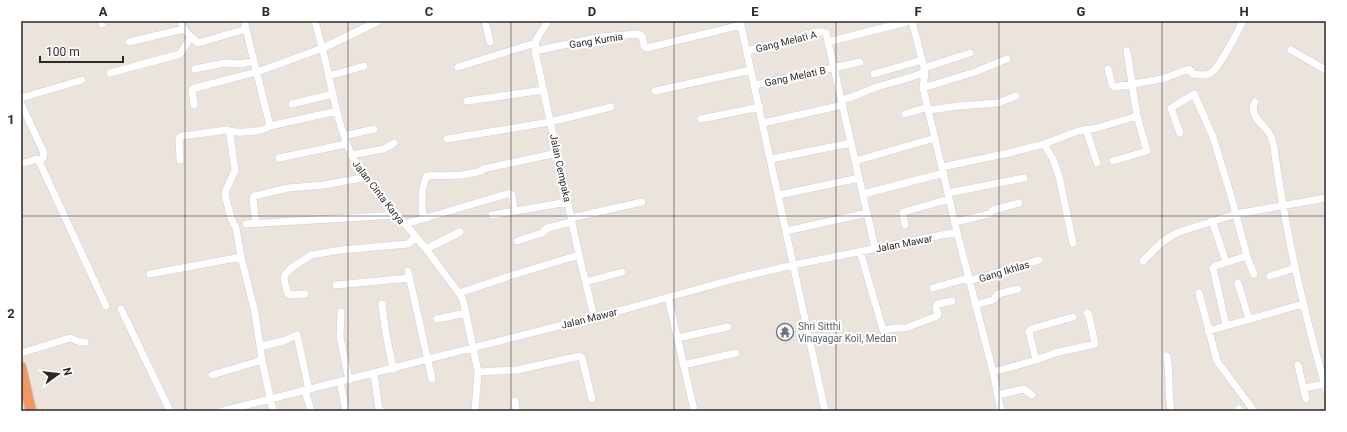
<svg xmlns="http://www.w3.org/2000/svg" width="1347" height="432" font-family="Roboto,sans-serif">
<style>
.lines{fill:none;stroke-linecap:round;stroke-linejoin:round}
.minor-casing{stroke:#cbcfdb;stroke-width:8}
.highway-casing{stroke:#c3c3c3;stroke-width:12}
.minor{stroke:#fff;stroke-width:7}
.highway{stroke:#f4965f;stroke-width:10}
.grid{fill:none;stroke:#2a2a2a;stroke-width:1;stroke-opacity:0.55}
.labels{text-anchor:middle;stroke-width:4;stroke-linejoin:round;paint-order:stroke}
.street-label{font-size:10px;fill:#2a2a2a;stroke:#fff}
.worship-label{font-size:10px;fill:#5b616d;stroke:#fff;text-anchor:start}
.neatline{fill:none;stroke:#2a2a2a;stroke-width:1.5}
.grid-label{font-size:13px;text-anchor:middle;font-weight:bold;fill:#2a2a2a}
</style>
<rect width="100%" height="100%" fill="#ebe4dd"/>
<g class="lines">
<!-- minor casing -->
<g class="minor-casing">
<path id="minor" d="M101,21L102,24
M244,21L270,126
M315,21C320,40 325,58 329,77C336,108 342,140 358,167L426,249L459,293L463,300L478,372L475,411
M485,21L490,42
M548,21L536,40L535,51L579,255L594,317
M740,21L825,411
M912,21L925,72L923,88L957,232L993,372L1001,411
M191,37L198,43L246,29
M129,42L184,29
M828,42L910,21
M1291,50L1326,70
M535,51L601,37L638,34L642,36L644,46L647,48L741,25
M747,51L820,32H823L826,33L875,248
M458,67L535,43
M924,68L970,53
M195,69L225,63L240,64L254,61
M1108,69L1112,85L1114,87L1162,79L1189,69L1193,74C1198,75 1204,76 1209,74C1219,70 1237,32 1243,21
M110,73L180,54L191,37L184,29L181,21
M874,74L922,60
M329,76L364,66
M755,85L860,62
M923,88L975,72L1007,59
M655,91L751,70
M21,98L82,80
M842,100C854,97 865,91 877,87C893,82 909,79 925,72
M467,101L544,90
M1255,102C1248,115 1263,124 1269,133C1272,137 1273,143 1274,148C1285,229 1303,310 1326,389
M21,104L44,153L43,158L39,161L106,306
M292,104L333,94
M194,105L192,90L195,88L257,72L323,48L379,21
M929,110L959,106L998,103L1016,96
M905,114L928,107
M701,119L760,107
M763,123L843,105
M1086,129L1097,163
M232,132L230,135L235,171L226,190L225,195L231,218L236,228L241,257L255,313L262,360L273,411
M1180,133L1171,108L1194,94L1213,137L1231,196L1248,260L1254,274
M344,136L374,129
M447,139L550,122L611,107
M1044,144L1053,159L1059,176L1073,243
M351,155L384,149L394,143
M279,158L346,144
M771,159L851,143
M180,160L179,138L182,136L227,130C236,134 262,132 270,126L337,111
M855,161L935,138
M1113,161L1147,151L1137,116L1127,51
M21,164L37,159L39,161
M942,167L1009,153L1044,144L1078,131L1097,128L1137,116
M948,193L1024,178
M863,194L944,173
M779,195L859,178
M492,215L568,202
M571,218L642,202
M424,219C421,209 421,185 427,176L462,175L482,171L483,169L557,153
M1212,221L1226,262
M955,222L989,214L993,210L1019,203
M256,223L253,199L254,196L288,188L324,185L367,177
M246,224L398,215
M405,224L510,193L512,195L514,211
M905,225L903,213L904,212L949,199
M786,231L867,213
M517,241L542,233L547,228L572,222
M426,249L460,232
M860,251L883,330L897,328H906L937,316L938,314L936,307L938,304L952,301
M1143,261C1154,250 1164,238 1179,232L1236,214L1326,198
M408,271L432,379
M150,274L241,257
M1270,276L1295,268
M969,281L1039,260
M586,282L622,272
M1238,283L1249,319
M336,285L410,278
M933,288L968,278
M459,293L516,274L579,255
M1199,293L1217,361L1254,411
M305,294L291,295L288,294L284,280L285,275L291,268L311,255L341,250L408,244L416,237
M668,297L694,410
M382,304L385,328L393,369
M975,305L993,300L998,294L1018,289
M121,309L170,411
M341,312L340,337L349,380
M437,319L466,313
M1226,325L1213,268L1215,266L1247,256
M1208,331L1303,304
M677,338L728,327
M260,347L283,341L297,335L309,390
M21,353L70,338L80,342H85
M1167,356C1170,375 1168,393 1171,411
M1036,360L1055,353L1095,344L1089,315L1087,313
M683,365L736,353
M1298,365L1306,399
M478,372L517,370L580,356L582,358L592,399
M993,372L1036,360L1029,332L1031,329L1073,317
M374,374L379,409L381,411
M212,375L262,360
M340,382L346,411
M1304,388L1325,384
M305,391L311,411
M997,395L1024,389L1032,395
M515,401L516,411
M1239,409L1240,411
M223,411L626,309L738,278L793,265L957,232"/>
</g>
<!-- highway casing -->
<g class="highway-casing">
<path id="highway" d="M21,367L31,411"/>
</g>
<!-- minor -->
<use href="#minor" class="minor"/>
<!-- highway -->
<use href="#highway" class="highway"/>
</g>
<!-- grid -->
<path class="grid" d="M185,21V411M348,21V411M511,21V411M674,21V411M836,21V411M999,21V411M1162,21V411M21,216H1326"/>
<!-- icons -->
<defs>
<g id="temple-ring" transform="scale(0.9)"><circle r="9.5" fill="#fff" stroke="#6b7280" stroke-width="1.5"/><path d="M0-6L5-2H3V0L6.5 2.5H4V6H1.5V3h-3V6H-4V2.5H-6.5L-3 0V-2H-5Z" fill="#6b7280"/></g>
</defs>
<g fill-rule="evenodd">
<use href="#temple-ring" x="785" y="332"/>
</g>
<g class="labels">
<!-- street labels -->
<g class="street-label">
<text transform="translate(596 40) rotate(-9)" y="4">Gang Kurnia</text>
<text transform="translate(786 41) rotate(-14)" y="4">Gang Melati A</text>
<text transform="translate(795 76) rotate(-12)" y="4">Gang Melati B</text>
<text transform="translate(561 168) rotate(78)" y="4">Jalan Cempaka</text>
<text transform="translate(379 192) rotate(52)" y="4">Jalan Cinta Karya</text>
<text transform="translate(904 243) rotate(-11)" y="4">Jalan Mawar</text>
<text transform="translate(1004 271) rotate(-17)" y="4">Gang Ikhlas</text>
<text transform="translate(589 318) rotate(-14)" y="4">Jalan Mawar</text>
</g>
<!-- worship labels -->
<g class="worship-label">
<text x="798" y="330">Shri Sitthi<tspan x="798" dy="12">Vinayagar Koil, Medan</tspan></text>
</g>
</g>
<!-- border -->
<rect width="1347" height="432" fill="none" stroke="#ffffff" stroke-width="44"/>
<!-- north arrow -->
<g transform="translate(58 374) rotate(75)" stroke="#ffffff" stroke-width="3" paint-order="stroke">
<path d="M0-3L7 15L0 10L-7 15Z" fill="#2a2a2a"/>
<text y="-6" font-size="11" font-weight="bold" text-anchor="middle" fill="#2a2a2a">N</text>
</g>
<!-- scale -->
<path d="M40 56v6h83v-6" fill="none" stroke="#2a2a2a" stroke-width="2"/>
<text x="46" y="56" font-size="12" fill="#2a2a2a" stroke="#ffffff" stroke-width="3" paint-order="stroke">100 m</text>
<rect x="22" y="22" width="1303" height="388" class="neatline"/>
<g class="grid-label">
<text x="103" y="16">A</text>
<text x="266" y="16">B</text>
<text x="429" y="16">C</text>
<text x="592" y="16">D</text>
<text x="755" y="16">E</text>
<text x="918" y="16">F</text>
<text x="1081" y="16">G</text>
<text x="1244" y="16">H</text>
<text x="11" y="124">1</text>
<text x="11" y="318">2</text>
</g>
</svg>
